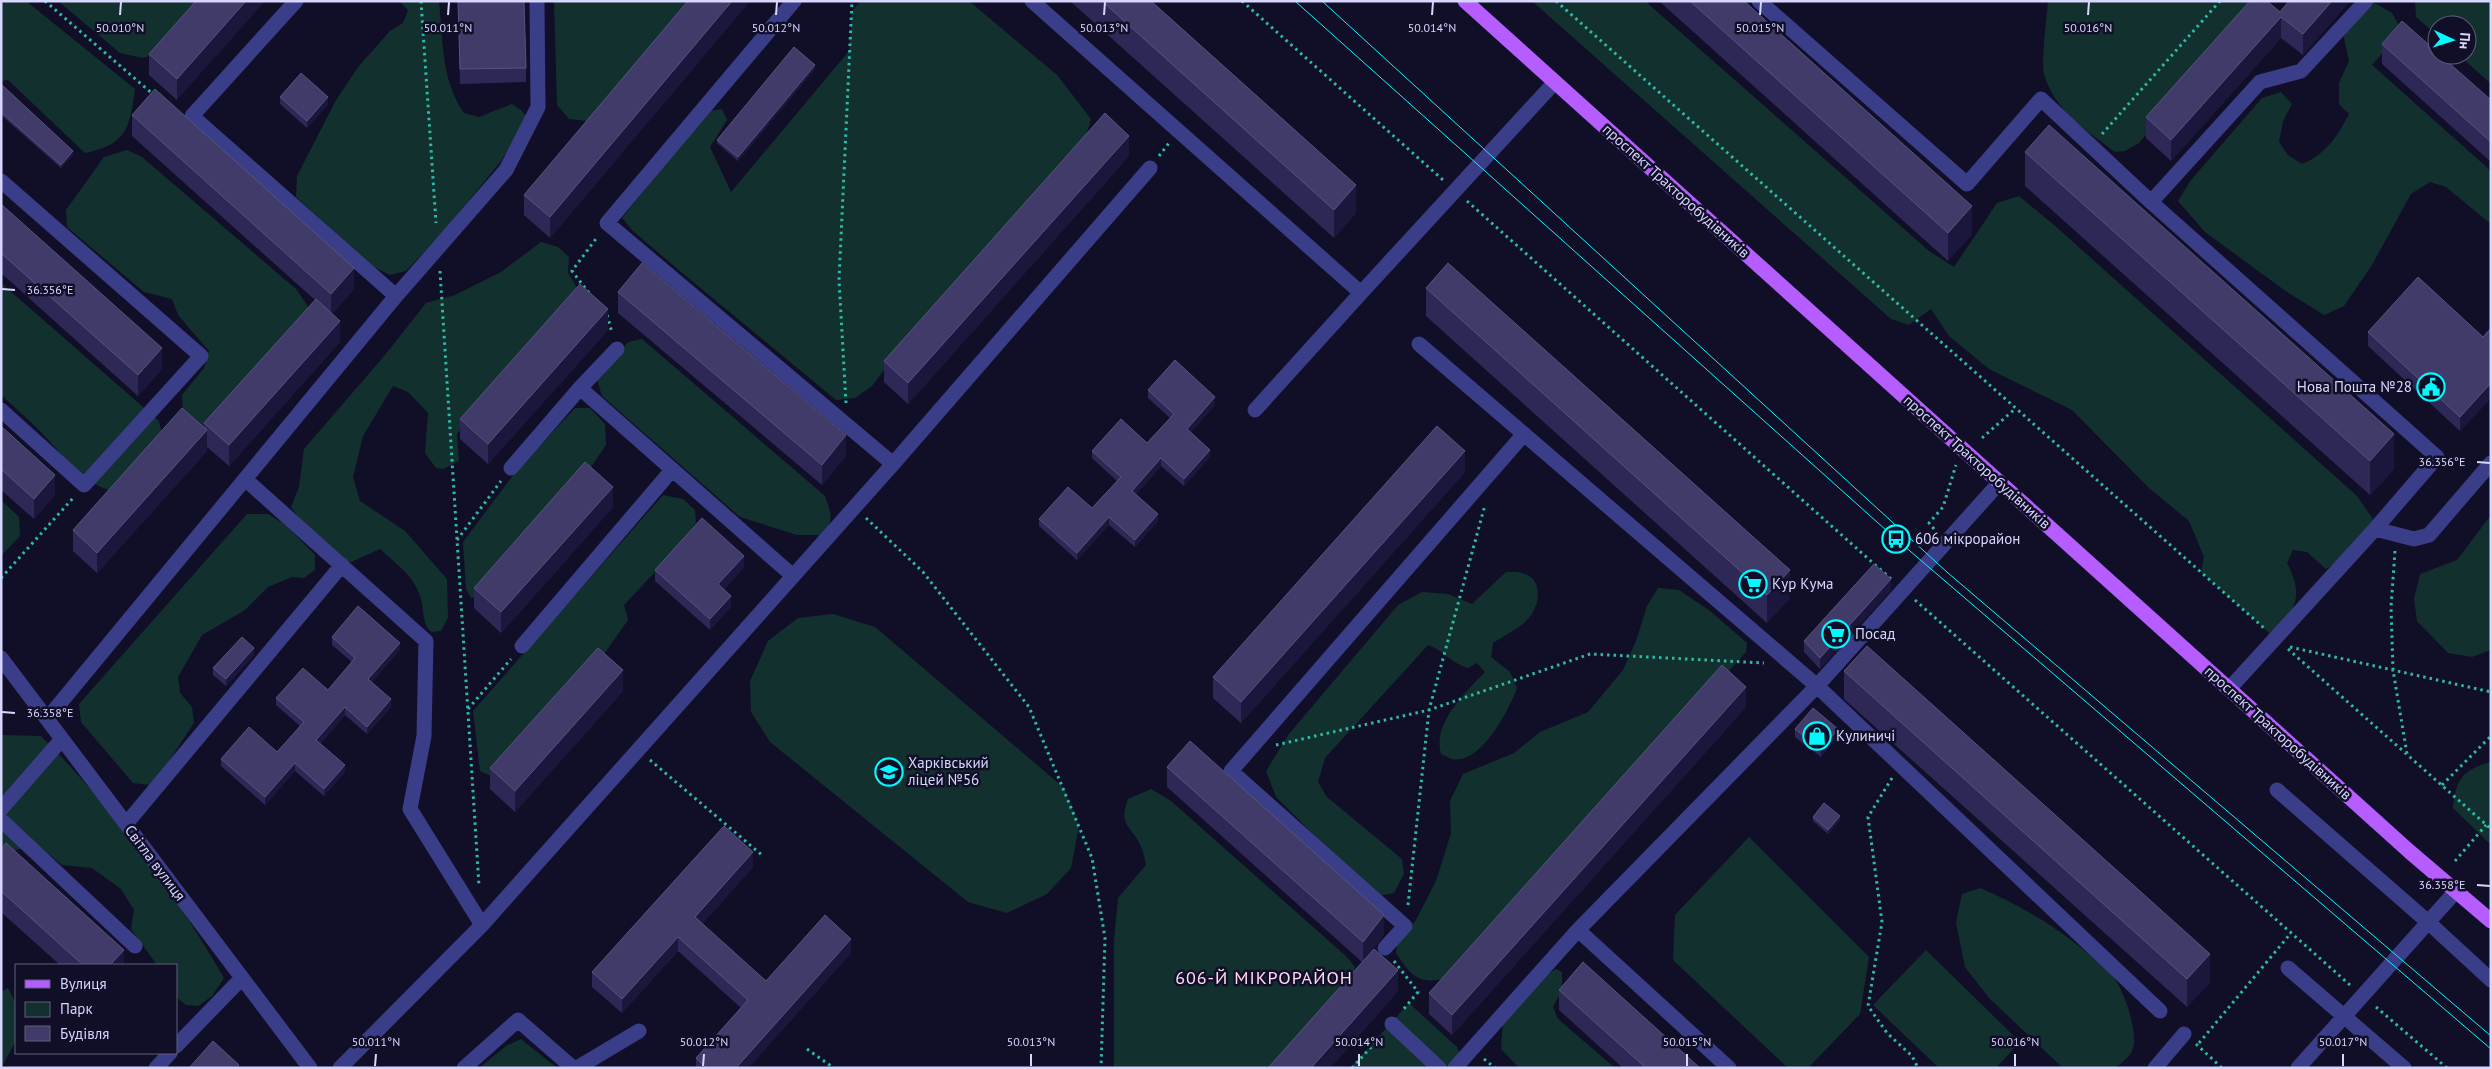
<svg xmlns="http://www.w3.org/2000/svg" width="2492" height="1069" font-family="'PT Sans',sans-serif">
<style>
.green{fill:#12312e}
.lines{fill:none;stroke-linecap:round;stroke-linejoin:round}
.path{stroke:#2ebaa7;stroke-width:3;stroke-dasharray:2.5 4;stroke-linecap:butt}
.minor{stroke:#3a3d87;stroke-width:15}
.major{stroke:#b55dff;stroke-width:15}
.tram{stroke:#02faff;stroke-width:1}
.wall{fill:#2e2856}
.shaded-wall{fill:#1b163b}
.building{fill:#403b68;stroke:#585380}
.ticks{fill:none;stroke:#d7d6ff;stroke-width:2}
.labels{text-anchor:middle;stroke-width:5;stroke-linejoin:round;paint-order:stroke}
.street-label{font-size:15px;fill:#d7d6ff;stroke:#110f27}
.poi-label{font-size:15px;fill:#d7d6ff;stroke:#110f27;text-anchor:start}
.quarter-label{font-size:18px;letter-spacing:1px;fill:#ffd8f4;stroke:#110f27}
.ticks-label{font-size:12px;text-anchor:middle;fill:#d7d6ff;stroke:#110f27;stroke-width:5;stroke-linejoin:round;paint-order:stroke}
</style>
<rect width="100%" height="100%" fill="#110f27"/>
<!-- green -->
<path class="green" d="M1,1H26L135,89C130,128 126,145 85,153L8,80L1,81Z
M58,1H207L163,51L143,58L120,53Z
M399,1H439C443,40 441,80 464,113L479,117L512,104L521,110L528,118L501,161L445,230L406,271L390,275L372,266L296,197L297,176L336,100L358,67L390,31L403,23L408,10Z
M554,1H699L588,121L569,119L557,105Z
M861,1H969L1057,75L1091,119L1086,136L926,314L872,386L855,398L836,400L680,271L633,231L622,218L709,111L722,109L727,120L710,147L731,192L849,51L852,11Z
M1532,1H1645L1929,251L1954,267L1997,203L2019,196L2054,225L2357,496L2373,519C2365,538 2345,561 2326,569L2307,552L2293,550L2287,563C2305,598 2294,607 2275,638L2201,572L2204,557L2189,521L2149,488L2072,410L1989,369L1949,336L1931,309L1909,325L1891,319Z
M2048,1H2259L2139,143L2125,151L2115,152C2087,131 2054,110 2044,74C2041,62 2047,16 2048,1Z
M2415,1H2491V84L2459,55H2467V25H2437V35L2416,17Z
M2375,3L2392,13L2402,31L2372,65L2491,171V224L2446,187L2430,182L2411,194L2372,265L2344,306L2324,315L2287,292L2205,232L2178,201L2191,180L2262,98L2281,92L2292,104L2283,121L2279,142L2288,155L2302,164C2326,154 2337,137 2349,114L2339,104V83L2349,61L2343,33Z
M127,150L142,157L296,289L309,308L211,427L191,423L183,412L182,395L204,368L209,351L178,315L172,299L144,292L67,227L66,210L104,157Z
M541,242L558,247L569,257L568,273L578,289L457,434L459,461L443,469L436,468L425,453L428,413L408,392L393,386L363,436L353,477L360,501L405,531L447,579L448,618L441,631L431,632C421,622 425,609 420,596C414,576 395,563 380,549L349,563L298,517L291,507L299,487L304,449L385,355L426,303L455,295L501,272Z
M1,283L159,421L163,437L109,490C81,482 59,450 39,430C27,418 14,407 1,395Z
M642,339L825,496C831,513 835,521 822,535H797L740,517L602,396L597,380L628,342Z
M575,408H590L605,424L606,445L580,483L476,597L471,598L466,589L463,542L514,474Z
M663,495L683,499L695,510L696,523L668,558L624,605L628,620L602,657L493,777L480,771L473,711Z
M1,500L19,517L20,536L1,556Z
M247,514H268L286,525L315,555V570L304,578L292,577L268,587L245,610L202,635L178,677L180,693L192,707L194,723L167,764L150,785L133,783L81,722L79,704Z
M2491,515V650L2472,657L2448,653L2417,621L2414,599L2420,574L2457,560Z
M1506,572C1511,572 1517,571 1522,573C1545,579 1540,608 1526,621C1517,630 1503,636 1493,643L1491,657L1510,672L1517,688C1509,710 1481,765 1452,759C1448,758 1444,755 1441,754C1432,723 1466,692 1485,672L1477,663L1468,668C1452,664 1444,650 1428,645L1325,758L1318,782L1327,797L1402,859L1404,874L1394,893L1379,896L1356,877L1276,797L1266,771L1289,734L1398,605L1422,592L1448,594L1472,604Z
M1658,588L1679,590L1710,611L1747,643L1746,652L1451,978C1419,984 1414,980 1396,953L1397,945L1416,920L1436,881L1451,833L1450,801L1463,774L1514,753L1540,732L1588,712L1623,670L1636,641L1647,606Z
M833,614L875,627L1064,788L1079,826L1071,868L1047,894L1007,913L968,902L770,742L751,712L750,681L768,641L798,618Z
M1,735L41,736C112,807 174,891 224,978L212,996L198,1006L186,1005L176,997V965H157L131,929L134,910L121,889L92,868L62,865L35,843L1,856Z
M2491,762V845L2453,808C2456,779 2462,770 2491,762Z
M1151,789L1171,801L1347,957L1355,967L1352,983L1278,1068H1114V941L1118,898L1146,865C1145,860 1144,854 1142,849C1134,826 1117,828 1128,799Z
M1749,837L1869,957L1860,1014L1808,1068H1788L1673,960L1675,915Z
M1980,888C2028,908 2072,937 2110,973C2123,985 2140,1035 2132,1051C2130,1056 2121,1064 2116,1067C2107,1069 2074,1068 2063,1068L1989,998L1965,967L1956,923L1962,894Z
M1926,950L2020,1042L1996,1068H1939L1873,1005Z
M1556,969L1562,972V990L1553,1007L1558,1019L1615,1068H1519L1501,1049L1503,1021L1540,979Z
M8,988L16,1003V1041L1,1068V992Z
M1409,1003L1457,1047L1465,1068H1350Z
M521,1039L557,1068H479L506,1046Z"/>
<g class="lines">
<!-- path -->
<path class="path" d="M45,1L155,96
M421,1L436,223
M1242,1L1443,180
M1556,1L2264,628
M2102,134L2220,1
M1159,156L1169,143
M1467,201L1891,579
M440,271L479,886
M589,293L572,271L598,236
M607,315L612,333
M846,403L839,280L852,1
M1982,438L2016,408
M866,518L923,572L1029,707L1092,858L1105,938L1101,1068
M1934,529L1929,523L1943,507L1956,465
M457,540L501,481
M2395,551L2391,607L2393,670L2407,754
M1,578L74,497
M1915,600L2350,985
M2290,647L2491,692
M2288,649L2491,829
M468,709L511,659
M1276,745L1429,710L1590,654L1764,663
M650,760L763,856
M1892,778L1868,817L1882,922L1868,1006L1887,1033L1912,1056L1918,1068
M2442,785L2491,736
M2455,861L2486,825
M1408,905L1429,710L1485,505
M1394,961L1418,992L1402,1011
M2376,1007L2447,1068
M2199,1043L2291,933
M2196,1044L2222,1068
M807,1049L834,1068
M1484,1059L1495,1068
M1352,1068L1382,1035"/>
<!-- minor -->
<path class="minor" d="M794,1L607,223L893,464L1150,168
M1032,1L1361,293L1555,82
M1759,1L1967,184L2041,99L2151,202
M1,181L201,356L84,485L1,410
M396,296L506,170L538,107L537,1
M1419,344L1817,686L2000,482
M580,388L617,349
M1255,410L1361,293
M511,468L580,388L793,576
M245,479L426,641L424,736L410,809L482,925
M2375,529L2414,539L2429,535L2491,463
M522,646L672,470
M1,658L310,1068
M2229,689L2375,529L2437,457L2151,202L2260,82L2301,71L2366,1
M47,719L396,296L192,116L296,1
M2277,790L2428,922L2491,980
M1,809L62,739
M1,820L135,946
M126,824L342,565
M1578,930L1729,1068
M1385,948L1405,926L1231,771L1524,434
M2288,968L2404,1068
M1392,1024L1439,1068
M176,1046L242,978
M156,1068L170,1053
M340,1068L482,925L893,464
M464,1068L518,1020L573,1068
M577,1068L639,1031
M1455,1068L1578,930L1817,686L2160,1011
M2155,1068L2184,1034
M2298,1068L2456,891"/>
<!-- major -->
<path class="major" d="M1465,1L2410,852L2491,921"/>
<!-- tram -->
<path class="tram" d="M1295,1L1896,539L2491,1049
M1322,1L1948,573L2491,1036"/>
</g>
<!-- wall -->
<path class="wall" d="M196,1L177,100L149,75V54Z
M458,1L526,68V82L460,84Z
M688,1H750L550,238L524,215V195Z
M1070,1H1151L1356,213L1334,238Z
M1659,1H1744L1972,234L1948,261Z
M2350,1L2303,55L2281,38L2171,161L2146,138V117L2280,12Z
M2382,44L2491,100V162L2382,64Z
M815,69L738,161L717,143V140Z
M1,84L73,155L61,168L1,115Z
M280,97L328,104L307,128L280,104Z
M132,115L354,289L332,314L340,342L229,466L207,447V451L97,573L73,551V530L204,427V423L315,300L132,136Z
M2025,152L2394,469L2370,495L2025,186Z
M1129,156L908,404L884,382V361Z
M1,204L162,369L138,396L1,273Z
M1426,288L1790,598L1767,623L1426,316Z
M618,292L846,456L822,485L618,313Z
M2491,328V398L2460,431L2368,346V332L2483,337Z
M608,330L488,464L460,439V419Z
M1148,390L1215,405L1191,432L1210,457L1184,486L1161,466L1136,494L1158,521L1135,547L1109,525L1077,560L1039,526V519L1092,508L1117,481L1092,458V451L1147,443L1170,418L1148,398Z
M1,426L55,495L34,519L1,490Z
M1465,472L1241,723L1213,698V677Z
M613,507L501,633L474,608V588Z
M744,567L724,589L731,607L710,630L655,581V570Z
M1891,590L1820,669L1804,652V641Z
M332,637L400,650L371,682L391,707L367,734L345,715L320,744L345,772L324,796L295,771L265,805L221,766V759L277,752L300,726L276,705V698L328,690L352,662L332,645Z
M254,655L226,686L213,675V668Z
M1844,671L2210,982L2187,1007L1844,699Z
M623,691L515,812L490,789V768Z
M1746,707L1452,1035L1429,1014V993Z
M1795,729L1838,736L1821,757L1795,737Z
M1167,767L1384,935L1370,953L1398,991L1330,1068H1268L1362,962L1167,787Z
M1813,817L1840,820L1828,834L1813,821Z
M1,849L124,965H60L1,912Z
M753,867L702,924L766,981L851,953L748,1068H696V1058L741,1008L678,951L622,1013L592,987V972Z
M1559,990L1700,1068H1623L1559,1010Z"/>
<!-- shaded-wall -->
<path class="shaded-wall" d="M246,1H265L177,100V79Z
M732,1H750L550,238V217Z
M2332,1H2350L2303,55V34Z
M2281,17V38L2171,161V140Z
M815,65V69L738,161V157Z
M328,97V104L307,128V121Z
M1129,136V156L908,404V383Z
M73,151V155L61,168V165Z
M1356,185V213L1334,238V210Z
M1972,206V234L1948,261V233Z
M354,268V289L331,315V294Z
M608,309V330L488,464V444Z
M340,321V342L229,466V445Z
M162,348V369L138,396V375Z
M2491,383V398L2460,431V417Z
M1215,397V405L1187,436V429Z
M207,430V451L97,573V553Z
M2394,434V469L2370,495V461Z
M846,435V456L822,485V465Z
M1210,450V457L1184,486V479Z
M1465,451V472L1241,723V702Z
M1161,458V466L1132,498V491Z
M55,475V495L34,519V499Z
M613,487V507L501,633V612Z
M1158,514V521L1135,547V540Z
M1109,517V525L1077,560V553Z
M744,556V567L718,595V584Z
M1790,570V598L1767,623V595Z
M1891,579V590L1820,669V658Z
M731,596V607L710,630V619Z
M400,643V650L368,687V679Z
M254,648V655L226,686V679Z
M623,670V691L515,812V791Z
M1746,687V707L1452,1035V1015Z
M391,699V707L367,734V727Z
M345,707V715L316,748V740Z
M1838,729V736L1821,757V750Z
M295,763V771L265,805V797Z
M345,765V772L324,796V789Z
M1840,816V820L1828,834V830Z
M753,852V867L695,932V917Z
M1384,915V935L1363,963V942Z
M678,937V951L622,1013V999Z
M851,939V953L748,1068H736Z
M124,950V965H110Z
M2210,954V982L2187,1007V979Z
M1398,970V991L1330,1068H1311Z"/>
<!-- building -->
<path class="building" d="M196,1H246L177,79L149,54Z
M458,1H524L526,68L460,69Z
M688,1H732L550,217L524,195Z
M1102,1H1151L1356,185L1334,210Z
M1690,1H1744L1972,206L1948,233Z
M2250,1H2267L2280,12L2289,1H2332L2303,34L2281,17L2171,140L2146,117Z
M2402,21L2437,52V55H2440L2491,100V142L2382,44Z
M794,47L815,65L738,157L717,140Z
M301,73L328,97L307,121L280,97Z
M1,84L73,151L61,165L1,112Z
M155,89L354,268L331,294L132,115Z
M1105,113L1129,136L908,383L884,361Z
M2049,125L2394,434L2370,461L2025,152Z
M1,204L162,348L138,375L1,253Z
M642,263L846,435L822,465L618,292Z
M1448,263L1790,570L1767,595L1426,288Z
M2418,277L2483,337L2491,328V383L2460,417L2368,332Z
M580,284L608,309L488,444L460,419Z
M316,299L340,321L229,445L204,423Z
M1175,360L1215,397L1187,429L1210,450L1184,479L1161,458L1132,491L1158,514L1135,540L1109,517L1077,553L1039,519L1068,487L1092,508L1121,477L1092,451L1121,419L1147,443L1174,414L1148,390Z
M182,408L207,430L97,553L73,530Z
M1,426L55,475L34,499L1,469Z
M1437,426L1465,451L1241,702L1213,677Z
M585,462L613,487L501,612L474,588Z
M702,518L744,556L718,584L731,596L710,619L655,570Z
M1874,564L1891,579L1820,658L1804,641Z
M358,606L400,643L368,679L391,699L367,727L345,707L316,740L345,765L324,789L295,763L265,797L221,759L249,727L277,752L304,722L276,698L303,668L328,690L355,658L332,637Z
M242,637L254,648L226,679L213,668Z
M1867,646L2210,954L2187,979L1844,671Z
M598,648L623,670L515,791L490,768Z
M1722,665L1746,687L1452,1015L1429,993Z
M1813,708L1838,729L1821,750L1795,729Z
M1190,741L1384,915L1363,942L1167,767Z
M1824,803L1840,816L1828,830L1813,817Z
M724,826L753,852L695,917L766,981L825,915L851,939L736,1068H706L696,1058L748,1000L678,937L622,999L592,972Z
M6,843L124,950L110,965H83L1,891V849Z
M1374,949L1398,970L1311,1068H1268Z
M1583,962L1700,1068H1646L1559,990Z
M213,1041L239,1065L236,1068H189Z"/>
<!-- ticks -->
<path class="ticks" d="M120,15L121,2M448,15L449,2M776,15L777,2M1104,15L1105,2M1432,15L1433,2M1760,15L1761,2M2088,15L2089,2M2,289L15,290M2477,462L2490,463M2,712L15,713M2477,885L2490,886M375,1066L376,1054M703,1066L704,1054M1031,1066V1054M1359,1066V1054M1687,1066V1054M2015,1066V1054M2343,1066V1054"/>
<!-- icons -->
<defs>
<g id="civic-ring" transform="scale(1.4375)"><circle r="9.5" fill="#110f27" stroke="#02faff" stroke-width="1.5"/><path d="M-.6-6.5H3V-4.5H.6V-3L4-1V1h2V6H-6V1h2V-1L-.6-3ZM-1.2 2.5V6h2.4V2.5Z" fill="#02faff"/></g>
<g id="bus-ring" transform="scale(1.4375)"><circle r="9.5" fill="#110f27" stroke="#02faff" stroke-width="1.5"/><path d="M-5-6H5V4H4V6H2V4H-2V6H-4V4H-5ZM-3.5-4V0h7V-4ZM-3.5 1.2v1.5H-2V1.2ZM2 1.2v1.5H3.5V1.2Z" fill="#02faff"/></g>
<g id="supermarket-ring" transform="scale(1.4375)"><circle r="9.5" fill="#110f27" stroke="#02faff" stroke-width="1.5"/><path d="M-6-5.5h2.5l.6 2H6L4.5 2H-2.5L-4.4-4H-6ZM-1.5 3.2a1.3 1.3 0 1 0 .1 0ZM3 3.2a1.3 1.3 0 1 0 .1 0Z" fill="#02faff"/></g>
<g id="shop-ring" transform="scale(1.4375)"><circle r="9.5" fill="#110f27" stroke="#02faff" stroke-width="1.5"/><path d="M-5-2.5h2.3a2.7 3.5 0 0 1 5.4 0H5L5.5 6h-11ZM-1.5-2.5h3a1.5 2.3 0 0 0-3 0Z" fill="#02faff"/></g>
<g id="school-ring" transform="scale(1.4375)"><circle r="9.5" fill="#110f27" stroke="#02faff" stroke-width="1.5"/><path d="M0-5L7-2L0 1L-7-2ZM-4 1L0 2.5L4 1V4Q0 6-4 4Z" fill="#02faff"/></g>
</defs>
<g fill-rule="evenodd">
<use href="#civic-ring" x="2431" y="387"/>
<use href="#bus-ring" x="1896" y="539"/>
<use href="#supermarket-ring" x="1753" y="584"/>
<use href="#supermarket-ring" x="1836" y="634"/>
<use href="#shop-ring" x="1817" y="736"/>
<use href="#school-ring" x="889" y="772"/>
</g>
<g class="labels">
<!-- street labels -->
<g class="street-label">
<text transform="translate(1676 191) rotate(42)" y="5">проспект Тракторобудівників</text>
<text transform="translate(1977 462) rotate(42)" y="5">проспект Тракторобудівників</text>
<text transform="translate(2278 733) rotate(42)" y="5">проспект Тракторобудівників</text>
<text transform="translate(155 863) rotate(53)" y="5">Світла вулиця</text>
</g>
<!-- poi labels -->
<g class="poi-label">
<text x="2412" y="392" text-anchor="end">Нова Пошта №28</text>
<text x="1915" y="544">606 мікрорайон</text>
<text x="1772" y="589">Кур Кума</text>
<text x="1855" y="639">Посад</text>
<text x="1836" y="741">Кулиничі</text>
<text x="908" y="768">Харківський<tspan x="908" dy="17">ліцей №56</tspan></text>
</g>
<!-- quarter labels -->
<g class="quarter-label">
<text x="1264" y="984">606-Й МІКРОРАЙОН</text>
</g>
</g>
<g class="ticks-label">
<text x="120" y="32">50.010°N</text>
<text x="448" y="32">50.011°N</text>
<text x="776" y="32">50.012°N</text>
<text x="1104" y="32">50.013°N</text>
<text x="1432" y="32">50.014°N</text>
<text x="1760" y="32">50.015°N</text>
<text x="2088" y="32">50.016°N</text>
<text x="50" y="294">36.356°E</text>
<text x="2442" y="466">36.356°E</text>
<text x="50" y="717">36.358°E</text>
<text x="2442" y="889">36.358°E</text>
<text x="376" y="1046">50.011°N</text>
<text x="704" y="1046">50.012°N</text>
<text x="1031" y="1046">50.013°N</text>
<text x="1359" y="1046">50.014°N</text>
<text x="1687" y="1046">50.015°N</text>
<text x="2015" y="1046">50.016°N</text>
<text x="2343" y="1046">50.017°N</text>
</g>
<!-- border -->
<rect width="2492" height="1069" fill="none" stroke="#d7d6ff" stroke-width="5"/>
<!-- legend -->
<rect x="15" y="964" width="162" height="90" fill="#110f27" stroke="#605f7d"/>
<rect x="25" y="980" width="25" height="8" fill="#b55dff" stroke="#605f7d"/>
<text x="60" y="989" font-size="15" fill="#d7d6ff">Вулиця</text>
<rect x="25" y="1002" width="25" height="15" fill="#12312e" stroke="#605f7d"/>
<text x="60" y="1014" font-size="15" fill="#d7d6ff">Парк</text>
<rect x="25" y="1026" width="25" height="15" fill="#403b68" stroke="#605f7d"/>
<text x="60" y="1039" font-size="15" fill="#d7d6ff">Будівля</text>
<!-- north arrow -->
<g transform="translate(2452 40) rotate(94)"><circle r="24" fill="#110f27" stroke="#605f7d"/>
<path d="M0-4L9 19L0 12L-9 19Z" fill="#02faff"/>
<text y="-8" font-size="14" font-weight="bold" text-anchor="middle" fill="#d7d6ff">Пн</text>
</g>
</svg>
